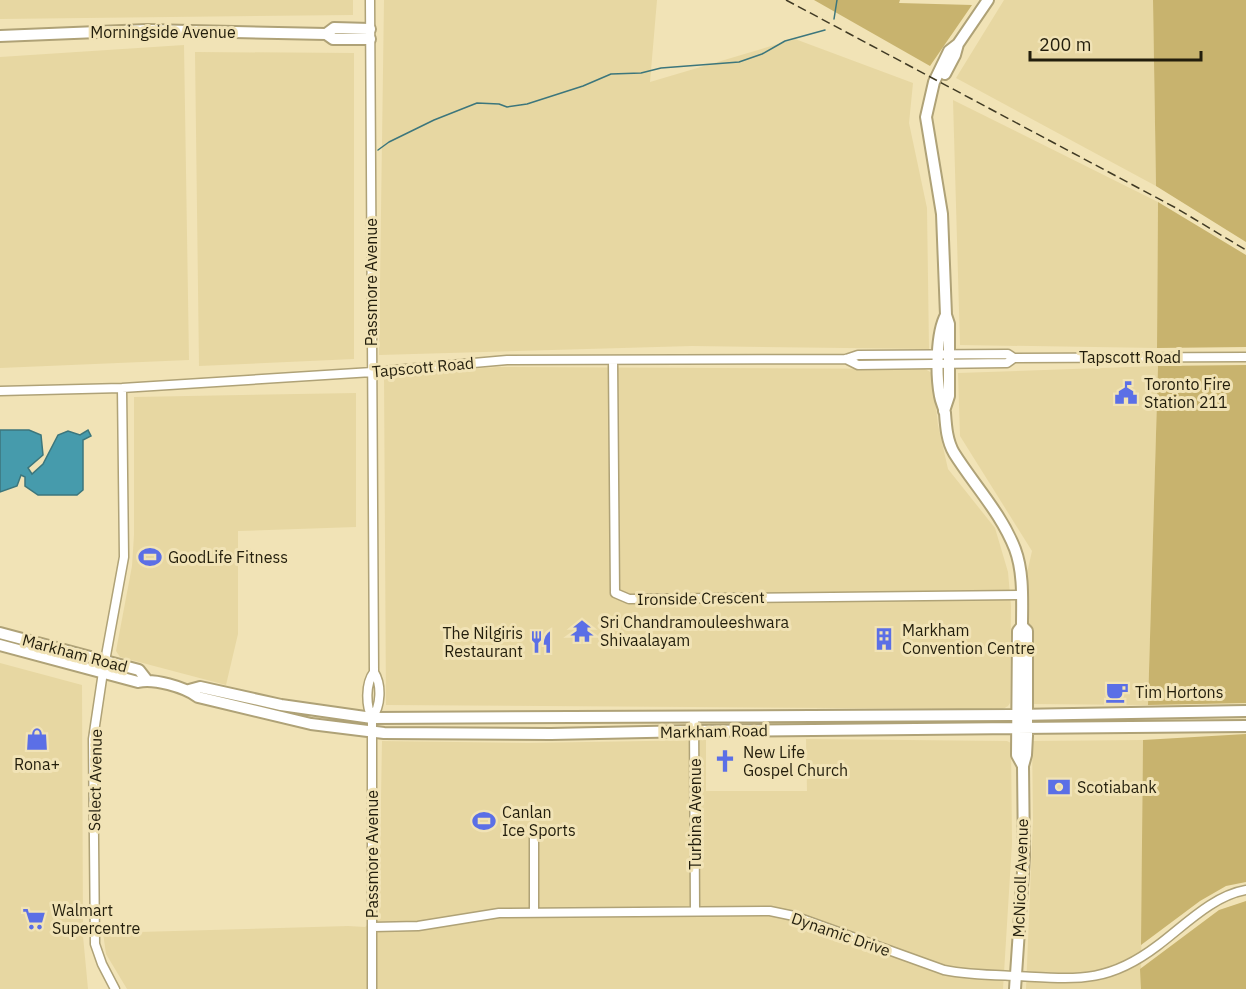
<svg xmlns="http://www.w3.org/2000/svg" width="1246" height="989" font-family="'IBM Plex Sans',sans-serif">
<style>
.built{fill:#e7d7a2}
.green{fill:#c8b36e}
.water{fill:#469bac;stroke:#3c767c;stroke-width:1.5}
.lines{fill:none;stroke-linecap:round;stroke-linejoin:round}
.stream{stroke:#3c767c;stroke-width:1.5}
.minor-casing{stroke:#afa277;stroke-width:11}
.major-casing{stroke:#afa277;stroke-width:14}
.minor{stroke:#fff;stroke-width:8}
.major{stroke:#fff;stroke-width:10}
.rail{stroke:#403a24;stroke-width:1.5;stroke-dasharray:9 4.5;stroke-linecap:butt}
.labels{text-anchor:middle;stroke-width:6;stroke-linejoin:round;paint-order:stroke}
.street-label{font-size:16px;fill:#231e0c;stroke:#f1e3b6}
.poi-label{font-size:16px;fill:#231e0c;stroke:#f1e3b6;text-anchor:start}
</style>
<rect width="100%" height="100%" fill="#f1e3b6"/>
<!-- built -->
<path class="built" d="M0,0H353V15L0,19Z
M384,0H657L650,82L795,39L913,83L909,123L927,208L929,349L692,346L379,355Z
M1004,0H1153L1156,186L956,78Z
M184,45L189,360L0,368V57Z
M195,52L354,53V359L199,366Z
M953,100L1158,202L1157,348L960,345Z
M1158,366L1148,705L1033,704L1030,700L1027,625V573L1032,551L960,436L958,373Z
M499,367L925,369L932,373L938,425L948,469L995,528L1008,572L1011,606L1010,703L1008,706L1003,709L386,705L384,375Z
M356,393V527L238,531V634L226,685L120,657L116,651L132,566L134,535V397Z
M0,663L82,685L83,936L88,989H0Z
M806,739L1007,741L1011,743L1012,843L1003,989H127L106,954L103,933L348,926L365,927L379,914L382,741L528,743L706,740V791H807Z
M1143,740L1141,989H1026L1033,820L1032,741Z"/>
<!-- green -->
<path class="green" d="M814,0H900L899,3L972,5L930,66Z
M1153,0H1246V242L1156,186Z
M1158,202L1246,255V347L1157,348Z
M1246,365V703L1148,705L1158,366Z
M1246,734V882L1226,886L1200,901L1141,945L1143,740Z
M1246,901V989H1141L1140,969L1219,910Z"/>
<!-- water -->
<path class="water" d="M0,430H29L41,435L43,455L28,468L32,474L43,464L58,435L68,431L80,435L88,430L91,436L83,440V490L77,495H38L25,486V477L21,475L17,486L0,492Z"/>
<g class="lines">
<!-- stream -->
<path class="stream" d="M834,19L837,0
M378,150L389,142L434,120L477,103L499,104L507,107L527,104L583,86L611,74L641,73L661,68L739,62L762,54L785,41L825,30"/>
<!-- minor casing -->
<g class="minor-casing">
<path id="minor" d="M370,0L374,672C382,685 381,706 372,718
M846,359L858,365L1007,363L1014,358
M613,360L615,593L629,599L1021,595
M0,391L122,388L372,372L507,360L846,359L858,355L1008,354L1014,358L1246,357
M694,717L695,911
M534,912V833
M373,927L418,926L499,913L770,911L794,916L944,970C969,975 992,975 1017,976C1076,979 1107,984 1157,946C1184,926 1212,896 1246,890
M115,989L102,964L95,944L93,739L103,672L124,557L122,388
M372,989V718C366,706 365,684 374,672"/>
</g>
<!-- major casing -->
<g class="major-casing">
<path id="major" d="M326,34L334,28L370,29
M0,36L147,30L326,34L333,39H370
M945,74L955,55L958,44
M946,315C936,333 936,375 940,396C941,402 944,407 945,413C946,427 947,441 954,453C974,485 1001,513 1015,549C1024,573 1022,602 1022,626L1027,631V736L1026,755L1023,766L1024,857L1015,989
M944,411L949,396V324L946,315L942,214L926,117L934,82L949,51L958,44L988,0
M1022,626L1018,631L1017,755L1023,766
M0,633L139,670L146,679
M0,645L138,682C153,678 185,687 198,697L311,724L384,733L551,734L694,731L1246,726
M189,690L200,687L281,705L372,718L1011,715L1246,711"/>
</g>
<!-- minor -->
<use href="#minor" class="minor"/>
<!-- major -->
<use href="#major" class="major"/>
<!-- rail -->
<path class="rail" d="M786,0L1176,208L1246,250"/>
</g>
<!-- icons -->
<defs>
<g id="civic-bare" transform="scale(1.8)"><path d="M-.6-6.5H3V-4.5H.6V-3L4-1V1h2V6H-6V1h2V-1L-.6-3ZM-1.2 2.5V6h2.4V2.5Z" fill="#5b6fe6" stroke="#f1e3b6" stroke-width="2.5" paint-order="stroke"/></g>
<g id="stadium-bare" transform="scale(1.8)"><path d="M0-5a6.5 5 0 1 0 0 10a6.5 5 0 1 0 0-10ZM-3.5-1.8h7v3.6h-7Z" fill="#5b6fe6" stroke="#f1e3b6" stroke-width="2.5" paint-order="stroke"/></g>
<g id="temple-bare" transform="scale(1.8)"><path d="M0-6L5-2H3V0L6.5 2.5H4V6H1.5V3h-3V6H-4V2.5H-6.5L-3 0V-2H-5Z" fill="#5b6fe6" stroke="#f1e3b6" stroke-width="2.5" paint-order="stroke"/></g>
<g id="building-bare" transform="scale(1.8)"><path d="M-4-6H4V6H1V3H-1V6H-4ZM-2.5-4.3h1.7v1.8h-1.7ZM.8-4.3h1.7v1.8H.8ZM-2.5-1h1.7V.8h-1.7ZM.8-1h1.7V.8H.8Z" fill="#5b6fe6" stroke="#f1e3b6" stroke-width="2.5" paint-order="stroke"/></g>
<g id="restaurant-bare" transform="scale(1.8)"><path d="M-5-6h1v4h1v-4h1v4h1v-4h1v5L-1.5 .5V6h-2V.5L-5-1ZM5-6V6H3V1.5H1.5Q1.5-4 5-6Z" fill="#5b6fe6" stroke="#f1e3b6" stroke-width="2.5" paint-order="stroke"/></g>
<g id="cafe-bare" transform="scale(1.8)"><path d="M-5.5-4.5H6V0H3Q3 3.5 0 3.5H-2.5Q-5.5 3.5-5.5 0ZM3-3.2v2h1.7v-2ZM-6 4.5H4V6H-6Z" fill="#5b6fe6" stroke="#f1e3b6" stroke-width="2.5" paint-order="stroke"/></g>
<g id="shop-bare" transform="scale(1.8)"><path d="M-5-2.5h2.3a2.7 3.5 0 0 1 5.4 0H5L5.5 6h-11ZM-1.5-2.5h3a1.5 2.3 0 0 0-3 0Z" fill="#5b6fe6" stroke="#f1e3b6" stroke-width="2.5" paint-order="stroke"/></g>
<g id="church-bare" transform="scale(1.8)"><path d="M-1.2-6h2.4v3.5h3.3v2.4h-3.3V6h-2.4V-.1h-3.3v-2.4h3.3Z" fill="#5b6fe6" stroke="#f1e3b6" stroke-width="2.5" paint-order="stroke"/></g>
<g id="bank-bare" transform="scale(1.8)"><path d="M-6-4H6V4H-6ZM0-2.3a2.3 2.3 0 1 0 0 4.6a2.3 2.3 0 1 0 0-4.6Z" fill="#5b6fe6" stroke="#f1e3b6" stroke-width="2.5" paint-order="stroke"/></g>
<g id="supermarket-bare" transform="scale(1.8)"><path d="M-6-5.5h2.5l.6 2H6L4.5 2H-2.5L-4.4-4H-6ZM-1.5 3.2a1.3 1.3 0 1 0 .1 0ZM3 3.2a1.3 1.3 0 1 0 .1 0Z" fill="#5b6fe6" stroke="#f1e3b6" stroke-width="2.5" paint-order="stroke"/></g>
</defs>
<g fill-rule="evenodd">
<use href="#civic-bare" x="1126" y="393"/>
<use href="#stadium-bare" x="150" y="557"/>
<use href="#temple-bare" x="582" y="631"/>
<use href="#building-bare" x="884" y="639"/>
<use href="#restaurant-bare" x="541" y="642"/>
<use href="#cafe-bare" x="1117" y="692"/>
<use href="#shop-bare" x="37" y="739"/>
<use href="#church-bare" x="725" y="761"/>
<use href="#bank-bare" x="1059" y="787"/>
<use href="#stadium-bare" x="484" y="821"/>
<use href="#supermarket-bare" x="34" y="919"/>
</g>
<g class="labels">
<!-- street labels -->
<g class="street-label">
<text x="163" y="38">Morningside Avenue</text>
<text transform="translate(371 282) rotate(-90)" y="6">Passmore Avenue</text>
<text x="1130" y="363">Tapscott Road</text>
<text transform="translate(423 367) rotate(-5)" y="6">Tapscott Road</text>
<text transform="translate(701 598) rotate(-1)" y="6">Ironside Crescent</text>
<text transform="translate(75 653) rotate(15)" y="6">Markham Road</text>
<text transform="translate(714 731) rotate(-1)" y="6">Markham Road</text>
<text transform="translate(95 780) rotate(-89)" y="6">Select Avenue</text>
<text transform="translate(695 814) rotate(-90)" y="6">Turbina Avenue</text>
<text transform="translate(372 854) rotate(-90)" y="6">Passmore Avenue</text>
<text transform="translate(1020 878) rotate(-88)" y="6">McNicoll Avenue</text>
<text transform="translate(841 934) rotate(19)" y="6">Dynamic Drive</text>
</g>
<!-- poi labels -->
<g class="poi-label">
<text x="1144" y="390">Toronto Fire<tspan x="1144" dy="18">Station 211</tspan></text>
<text x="168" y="563">GoodLife Fitness</text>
<text x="600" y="628">Sri Chandramouleeshwara<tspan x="600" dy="18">Shivaalayam</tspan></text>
<text x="902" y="636">Markham<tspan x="902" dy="18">Convention Centre</tspan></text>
<text x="523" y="639" text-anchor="end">The Nilgiris<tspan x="523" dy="18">Restaurant</tspan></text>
<text x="1135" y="698">Tim Hortons</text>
<text x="743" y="758">New Life<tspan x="743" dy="18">Gospel Church</tspan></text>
<text x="37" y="770" text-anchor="middle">Rona+</text>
<text x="1077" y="793">Scotiabank</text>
<text x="502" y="818">Canlan<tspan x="502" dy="18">Ice Sports</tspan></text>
<text x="52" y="916">Walmart<tspan x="52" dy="18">Supercentre</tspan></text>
</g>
</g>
<!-- scale -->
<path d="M1030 51v9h171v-9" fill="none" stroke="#231e0c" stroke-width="3"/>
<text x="1039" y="51" font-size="18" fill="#231e0c" stroke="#f1e3b6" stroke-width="4.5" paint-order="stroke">200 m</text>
</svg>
